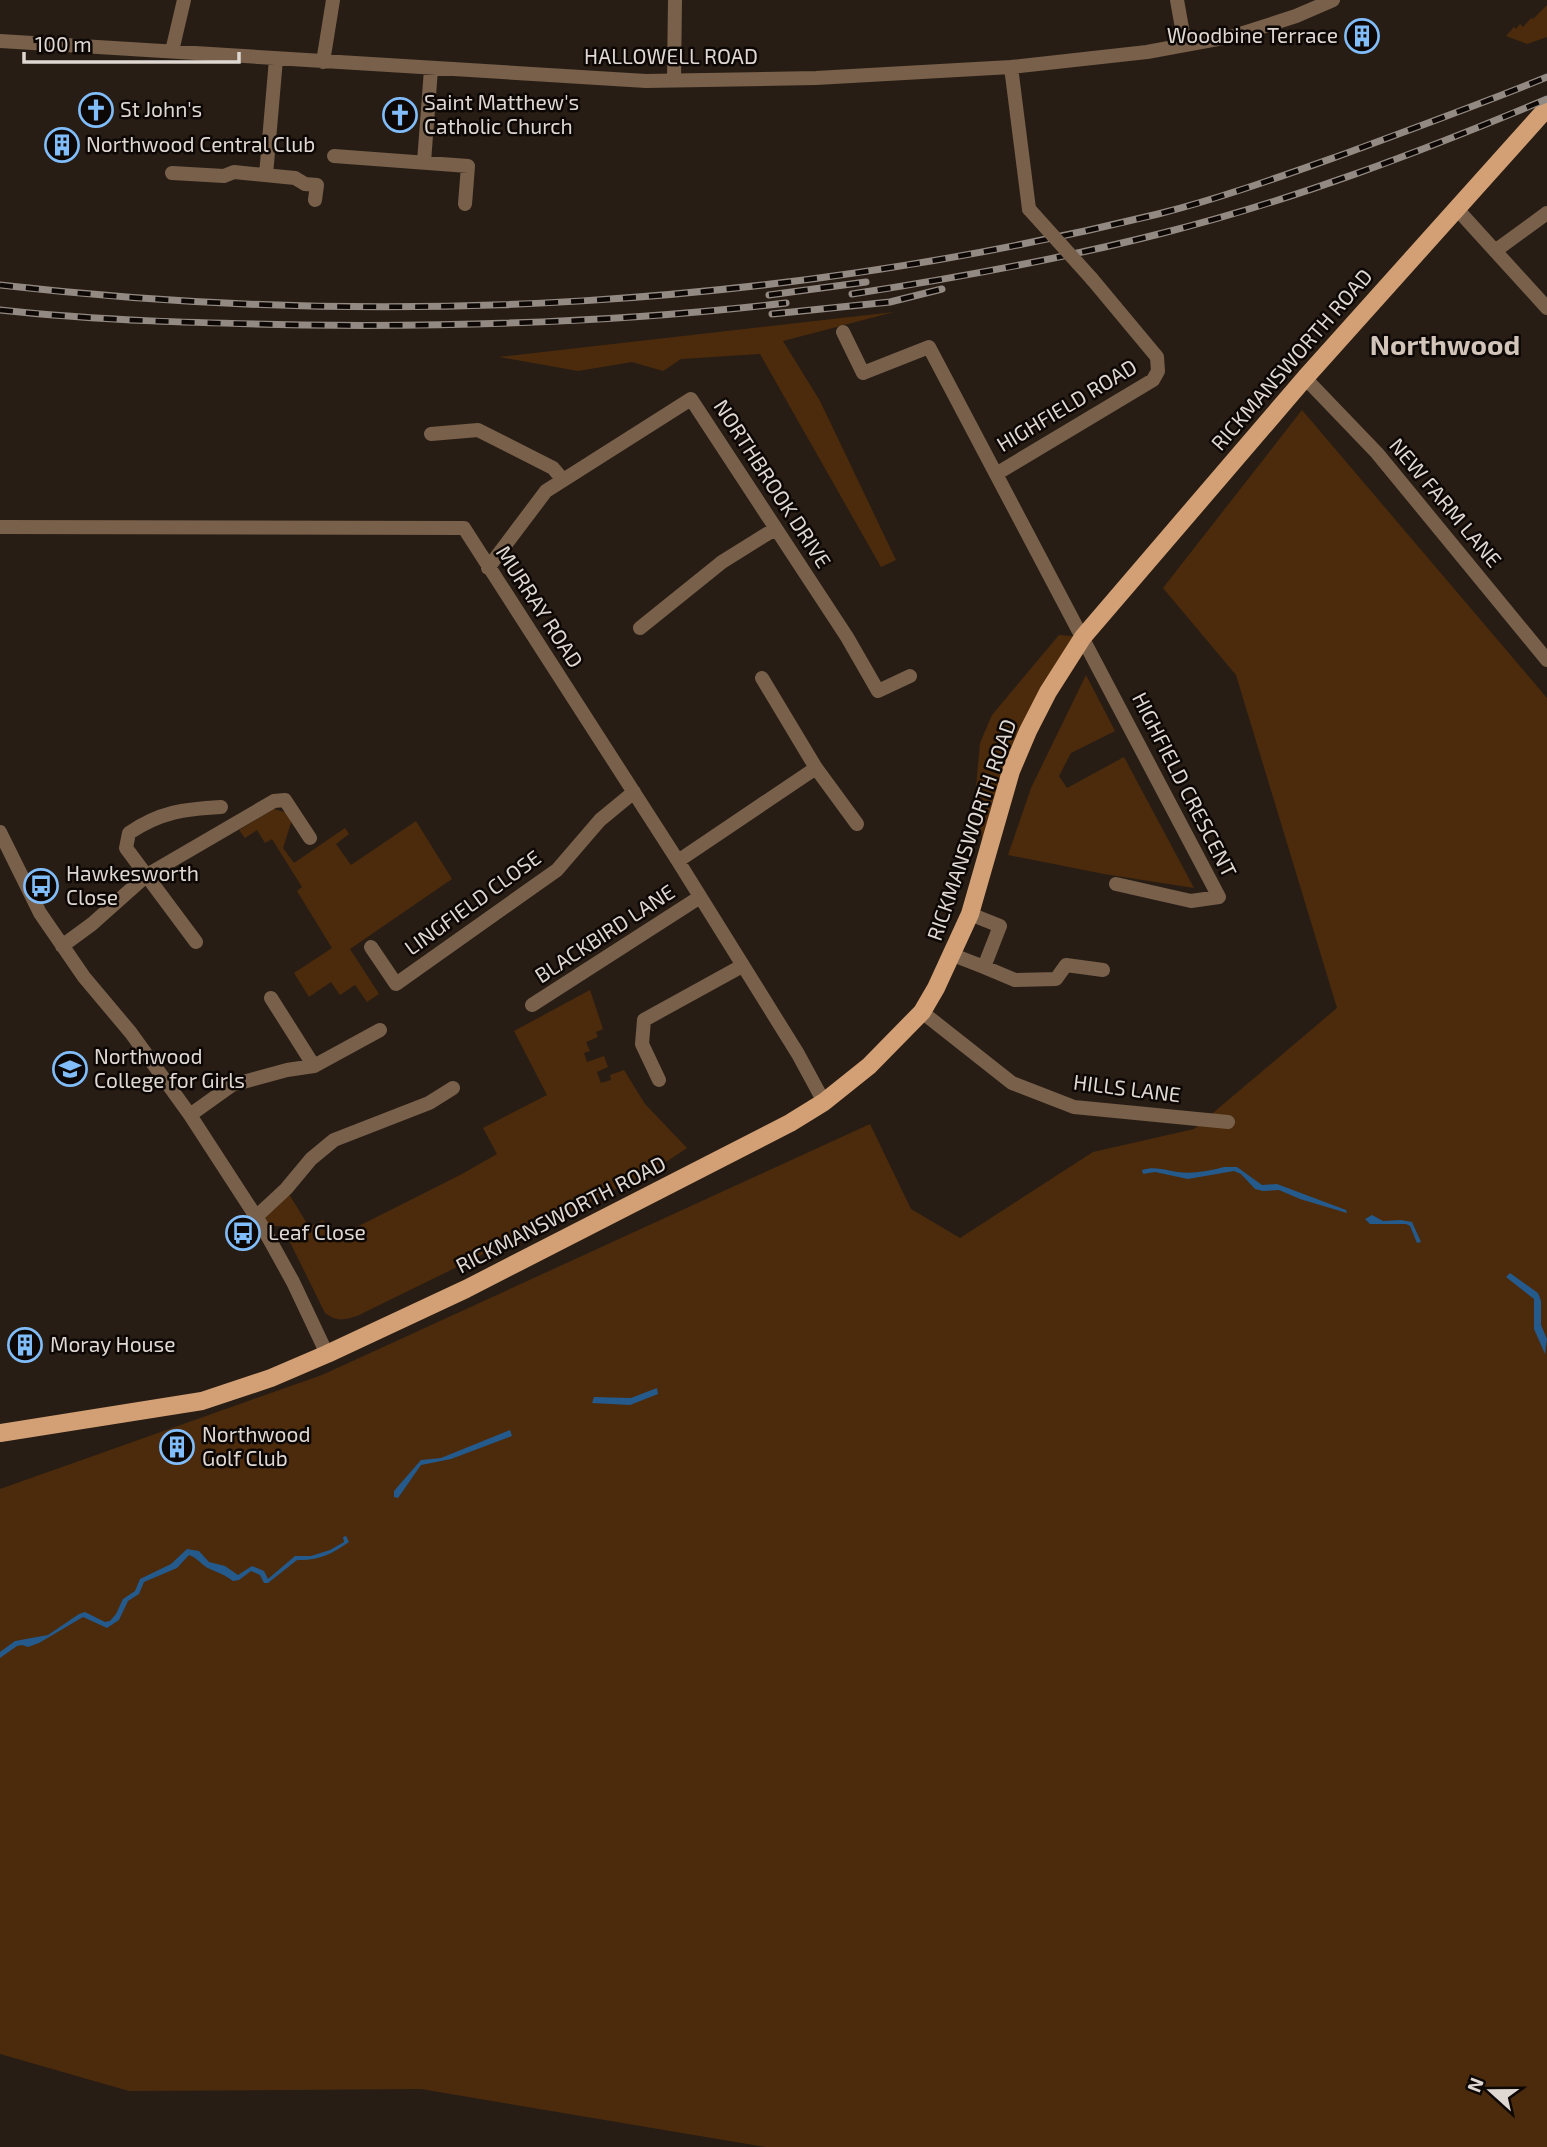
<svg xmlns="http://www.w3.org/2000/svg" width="1547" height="2147" font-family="'Exo 2',sans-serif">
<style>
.green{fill:#4b2b0c}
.water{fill:#255a8c}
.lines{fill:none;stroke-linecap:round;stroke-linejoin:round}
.minor{stroke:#78604b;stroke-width:14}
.primary{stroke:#d3a075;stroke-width:18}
.rail-casing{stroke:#938a83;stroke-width:7}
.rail{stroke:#0d0805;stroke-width:4.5;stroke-dasharray:13;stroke-linecap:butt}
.minor-bridge{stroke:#78604b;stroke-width:14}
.labels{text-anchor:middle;stroke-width:5;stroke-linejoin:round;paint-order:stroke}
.poi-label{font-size:21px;fill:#dfd7d1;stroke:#0d0805;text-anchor:start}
.street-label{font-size:21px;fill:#dfd7d1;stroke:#0d0805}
.district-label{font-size:28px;font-weight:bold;fill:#d2c4b8;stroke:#0d0805}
</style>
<rect width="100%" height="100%" fill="#281d14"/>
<!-- green -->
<path class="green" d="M1547,5V37L1527,44L1506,36L1514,27L1516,29L1520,24L1523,27L1531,18L1533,19Z
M894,312L783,341L820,401L896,560L881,567L760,354L681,359L663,371L632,362L578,371L499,357Z
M1302,410L1547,698V2147H766L421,2089L129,2091L0,2054V1489L322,1375L870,1124L911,1209L960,1238L1093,1152L1194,1129L1337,1008L1236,675L1163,588Z
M1059,635L1083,637L1048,692L986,859L975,798L980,743L992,715Z
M1086,675L1115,731L1071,753L1059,776L1067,788L1124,757L1194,888L1104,874L1008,855L1031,788Z
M274,809L287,813L292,820L283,848L294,863L345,828L349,834L336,844L351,865L416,821L452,879L350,949L379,994L367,1002L355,985L340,995L331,982L309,997L294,973L332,948L297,891L302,887L272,839L265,843L257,830L245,838L239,830Z
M590,990L603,1029L596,1032L598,1037L586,1042L590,1051L584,1053L587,1062L604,1056L608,1067L597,1072L601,1083L611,1080L610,1075L624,1070L645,1104L687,1148L651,1172L357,1316C344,1320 337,1322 325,1313L282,1226H262L256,1217L286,1189L309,1227L323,1220L333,1239L462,1174L497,1154L483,1128L547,1095L514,1031Z"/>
<!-- water -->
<path class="water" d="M1224,1167H1237L1262,1185L1277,1184L1346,1210L1347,1213L1300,1199L1279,1190L1263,1191L1255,1189L1241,1174L1234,1171L1188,1179L1155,1172L1143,1174L1142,1170C1155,1166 1164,1170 1177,1172C1193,1174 1209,1171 1224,1167Z
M1372,1215L1383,1221L1401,1220L1412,1222L1421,1242L1417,1243L1410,1226L1406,1224H1370L1365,1219Z
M1510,1273L1538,1293L1541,1301V1325L1547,1339L1545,1354L1534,1329V1299L1506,1277Z
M657,1388L658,1394L630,1405L592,1403L594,1397L631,1398Z
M510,1430L512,1436L451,1459L421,1465L398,1498L394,1497V1491L421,1460L441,1458Z
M346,1536L349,1542C332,1554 318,1561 297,1560L268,1583H264L260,1575L251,1571L239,1580L233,1581C225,1575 219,1573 210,1569C202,1566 198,1558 189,1555L177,1568L144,1582L139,1594L128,1601L119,1620L107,1628L83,1617L39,1643L28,1647L22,1645L17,1646L0,1658V1652L15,1641L48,1635L79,1614L85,1612L105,1622L110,1621L116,1614L123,1599L135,1591L140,1579L171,1564L187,1549L199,1551L209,1562L225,1566L238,1575L252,1566L264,1571L268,1579L295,1556H311L330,1550L344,1542L343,1537Z"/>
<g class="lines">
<!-- minor -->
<path class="minor" d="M1177,0L1185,45
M0,41L646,81L816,78L1011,67L1147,52L1234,36L1296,16L1333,0
M172,51L184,0
M323,62L333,0
M1011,67L1029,209
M674,80L675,0
M334,156L468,166L465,204
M424,162L431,69
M172,173L224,176L234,172L295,178L305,184L317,185L315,200
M266,175L276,59
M1457,209L1547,308
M1495,251L1547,213
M843,332L863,373L929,347L1219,897L1191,901L1116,884
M1305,378L1377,453L1547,660
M431,434L478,430L553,468L563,480
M996,474L1153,380L1158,371L1157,357L1092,279
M0,527L464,528L678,861L798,1054L824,1102
M488,568L546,491L691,399L847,637L878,691L910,676
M640,628L722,562L775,529
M762,678L816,768L857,824
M0,832L40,913L84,977L131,1033L190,1115L262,1226L293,1282L327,1354
M678,861L816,768
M196,942L126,848L129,833C160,812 184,809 221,807
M62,946L92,924L147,875L274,801L285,800L310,838
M371,947L396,984L557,870L600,820L634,792
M953,955L984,967L1000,926L970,914
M984,967L1015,980L1056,979L1066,965L1103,970
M271,998L314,1066
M532,1005L700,897
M922,1012L1012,1083L1074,1107L1228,1122
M659,1080L642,1044L644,1020L742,966
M190,1115L232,1085L287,1070L314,1066L380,1030
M256,1217L286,1189L311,1159L334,1140L429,1103L453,1088"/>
<!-- primary -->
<path class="primary" d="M0,1433L202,1401L271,1378L327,1354L466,1289L790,1123L824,1102L869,1066L922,1012L936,988L970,914L1011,771L1028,731L1048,692L1083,637L1305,378L1547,108"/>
<!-- rail casing -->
<g class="rail-casing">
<path id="rail" d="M0,285C388,329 779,307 1158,214C1222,198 1285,175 1347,153C1414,128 1481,104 1547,77
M852,294C956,278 1061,259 1163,233C1294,200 1423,151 1547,99
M769,295L866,282
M0,310C101,321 202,323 303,325C464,327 625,322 786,303
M772,314L890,302L942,289"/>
</g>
<!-- rail -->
<use href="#rail" class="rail"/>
<!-- minor-bridge -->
<path class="minor-bridge" d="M1029,209L1092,279"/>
</g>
<!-- icons -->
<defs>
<g id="building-ring" transform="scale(1.75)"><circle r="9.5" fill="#0d0805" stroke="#80bdfa" stroke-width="1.5"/><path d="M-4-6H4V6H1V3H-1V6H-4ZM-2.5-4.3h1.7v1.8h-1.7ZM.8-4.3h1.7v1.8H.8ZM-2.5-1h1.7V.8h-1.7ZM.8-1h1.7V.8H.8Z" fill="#80bdfa"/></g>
<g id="church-ring" transform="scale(1.75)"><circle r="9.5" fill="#0d0805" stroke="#80bdfa" stroke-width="1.5"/><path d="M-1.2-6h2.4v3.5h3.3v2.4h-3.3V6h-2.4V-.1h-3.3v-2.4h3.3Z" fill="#80bdfa"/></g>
<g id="bus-ring" transform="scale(1.75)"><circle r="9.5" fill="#0d0805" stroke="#80bdfa" stroke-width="1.5"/><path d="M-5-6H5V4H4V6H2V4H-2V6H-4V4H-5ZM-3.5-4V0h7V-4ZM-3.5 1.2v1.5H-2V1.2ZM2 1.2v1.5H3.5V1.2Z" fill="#80bdfa"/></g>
<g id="school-ring" transform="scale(1.75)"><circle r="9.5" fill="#0d0805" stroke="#80bdfa" stroke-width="1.5"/><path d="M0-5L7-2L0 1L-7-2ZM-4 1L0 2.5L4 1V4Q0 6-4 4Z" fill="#80bdfa"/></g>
</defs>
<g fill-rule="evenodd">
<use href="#building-ring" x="1362" y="36"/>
<use href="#church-ring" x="96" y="110"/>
<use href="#church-ring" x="400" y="115"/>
<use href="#building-ring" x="62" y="145"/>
<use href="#bus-ring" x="41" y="886"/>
<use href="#school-ring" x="70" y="1069"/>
<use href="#bus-ring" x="243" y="1233"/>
<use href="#building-ring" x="25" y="1345"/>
<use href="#building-ring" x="177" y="1447"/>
</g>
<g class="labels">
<!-- poi labels -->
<g class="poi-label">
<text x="1338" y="43" text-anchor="end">Woodbine Terrace</text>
<text x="424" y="110">Saint Matthew's<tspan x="424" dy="24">Catholic Church</tspan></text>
<text x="120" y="117">St John's</text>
<text x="86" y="152">Northwood Central Club</text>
<text x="66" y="881">Hawkesworth<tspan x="66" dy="24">Close</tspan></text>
<text x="94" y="1064">Northwood<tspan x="94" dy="24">College for Girls</tspan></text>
<text x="268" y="1240">Leaf Close</text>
<text x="50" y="1352">Moray House</text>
<text x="202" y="1442">Northwood<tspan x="202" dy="24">Golf Club</tspan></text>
</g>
<!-- street labels -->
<g class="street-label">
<text x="671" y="64">HALLOWELL ROAD</text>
<text transform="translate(1292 360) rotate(-49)" y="7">RICKMANSWORTH ROAD</text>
<text transform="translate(1067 406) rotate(-31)" y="7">HIGHFIELD ROAD</text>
<text transform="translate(772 484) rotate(57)" y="7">NORTHBROOK DRIVE</text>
<text transform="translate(1445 503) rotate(50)" y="7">NEW FARM LANE</text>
<text transform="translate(539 607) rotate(57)" y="7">MURRAY ROAD</text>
<text transform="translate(1184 785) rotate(63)" y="7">HIGHFIELD CRESCENT</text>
<text transform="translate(972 830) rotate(-71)" y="7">RICKMANSWORTH ROAD</text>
<text transform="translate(473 903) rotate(-36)" y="7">LINGFIELD CLOSE</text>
<text transform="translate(605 934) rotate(-33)" y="7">BLACKBIRD LANE</text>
<text transform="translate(1127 1089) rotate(7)" y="7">HILLS LANE</text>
<text transform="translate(561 1215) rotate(-27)" y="7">RICKMANSWORTH ROAD</text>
</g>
<!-- district labels -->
<g class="district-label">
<text x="1445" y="355">Northwood</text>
</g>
</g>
<!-- north arrow -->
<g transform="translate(1491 2091) rotate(291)" stroke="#0d0805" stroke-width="5" paint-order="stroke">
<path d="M0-5L12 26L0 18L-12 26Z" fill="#dfd7d1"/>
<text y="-10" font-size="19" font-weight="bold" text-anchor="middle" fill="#dfd7d1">N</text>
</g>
<!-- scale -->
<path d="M24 52v10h215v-10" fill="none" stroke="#dfd7d1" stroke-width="3.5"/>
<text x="35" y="52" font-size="21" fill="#dfd7d1" stroke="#0d0805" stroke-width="5" paint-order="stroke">100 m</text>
</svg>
